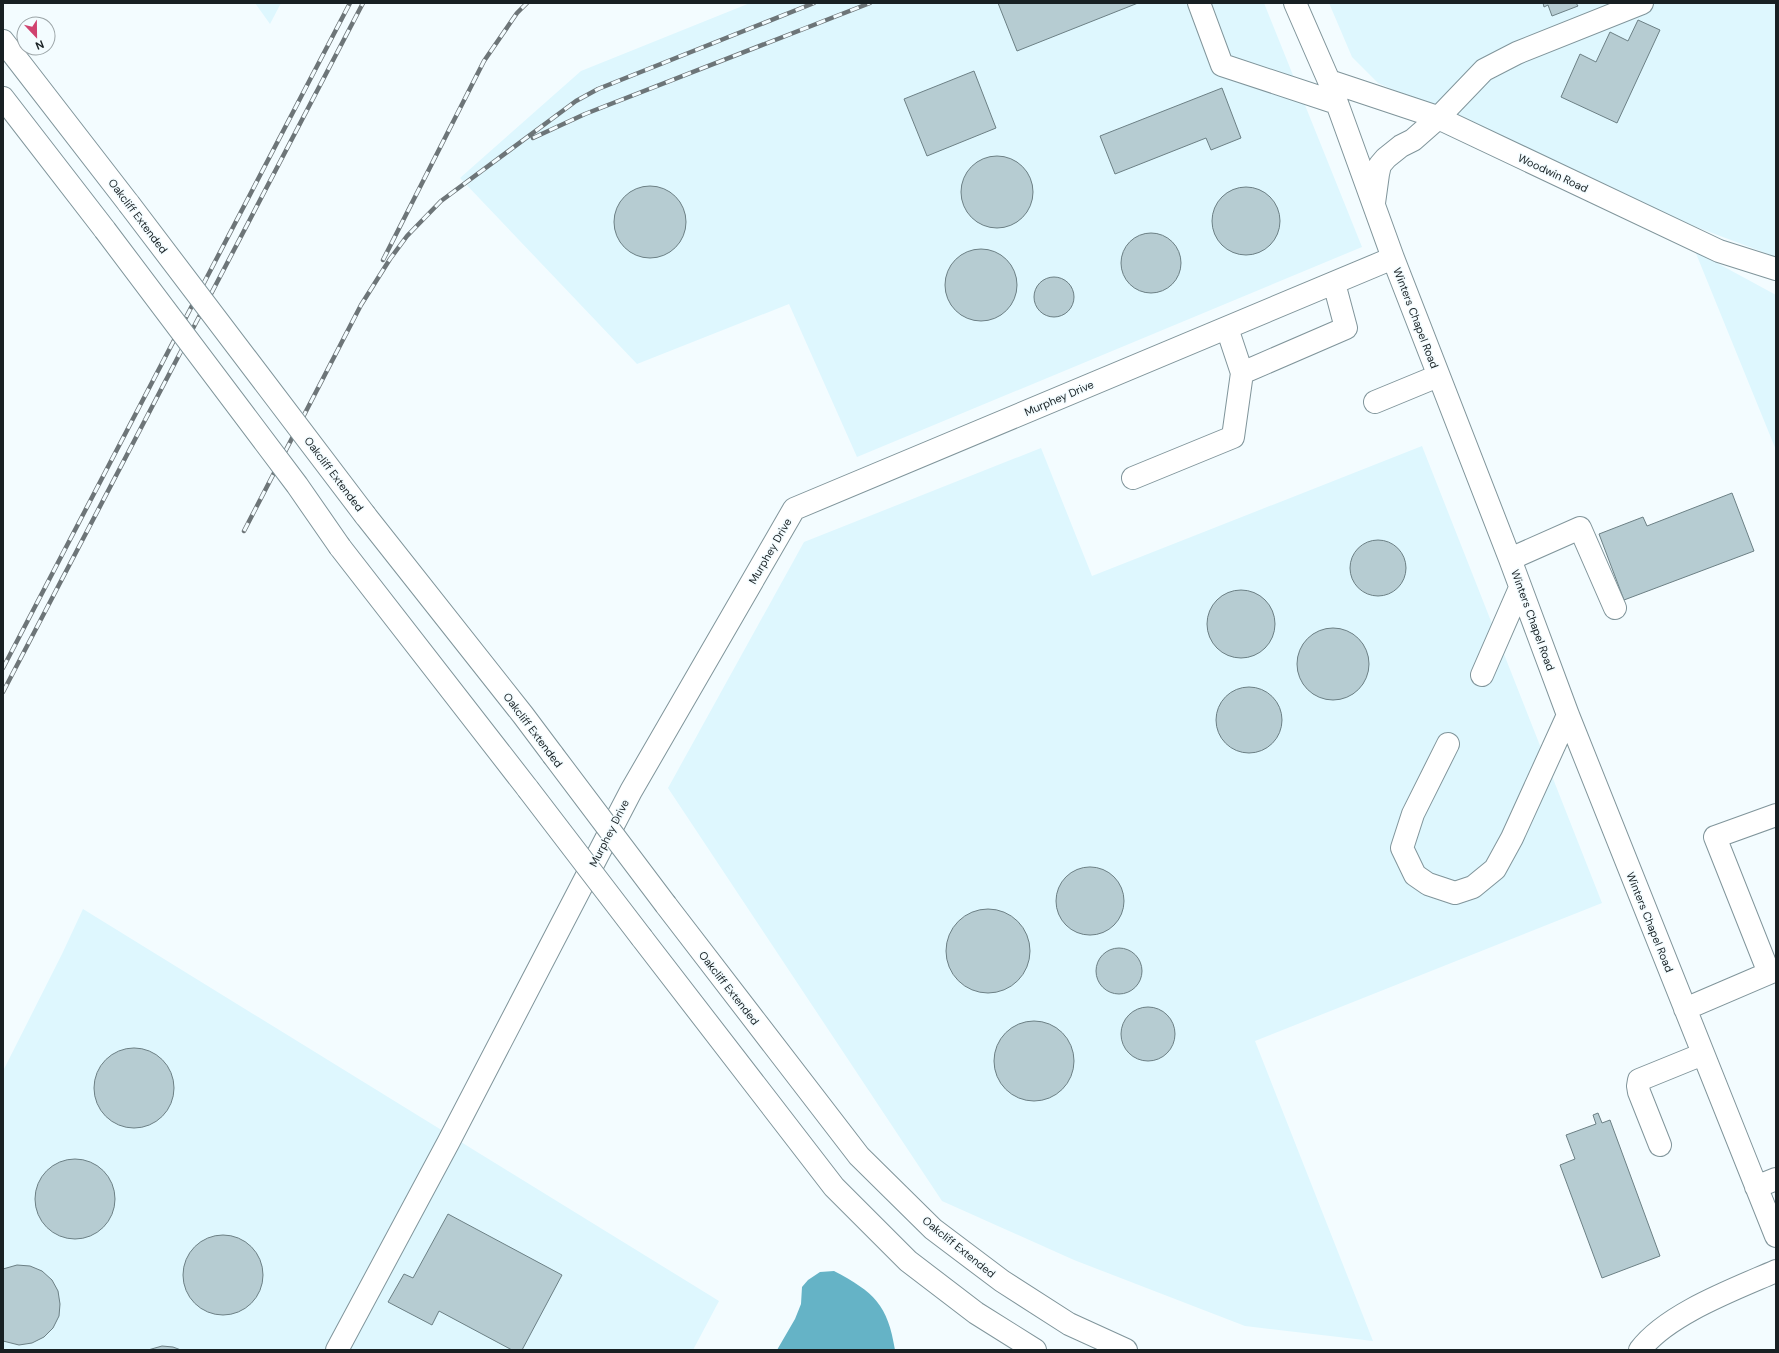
<svg xmlns="http://www.w3.org/2000/svg" width="1779" height="1353" font-family="'DM Sans',sans-serif">
<style>
.built{fill:#def7fe}
.water{fill:#65b3c6}
.building{fill:#b6ccd2;stroke:#6c8085}
.lines{fill:none;stroke-linecap:round;stroke-linejoin:round}
.minor-casing{stroke:#80959b;stroke-width:24}
.major-casing{stroke:#80959b;stroke-width:24}
.minor{stroke:#fff;stroke-width:22}
.major{stroke:#fff;stroke-width:22}
.rail-casing{stroke:#6d7578;stroke-width:4.5}
.rail{stroke:#f3fcff;stroke-width:3;stroke-dasharray:9;stroke-linecap:butt}
.major-bridge-casing{stroke:#80959b;stroke-width:24;stroke-linecap:butt}
.major-bridge{stroke:#fff;stroke-width:22}
.labels{text-anchor:middle;stroke-width:3;stroke-linejoin:round;paint-order:stroke}
.street-label{font-size:11px;fill:#182023;stroke:#f3fcff}
</style>
<rect width="100%" height="100%" fill="#f3fcff"/>
<!-- built -->
<path class="built" d="M255,3H281L270,24Z
M750,3H1264L1362,247L857,457L789,304L637,364L460,178L581,71Z
M1329,3H1776V257L1691,225L1378,83L1352,57Z
M1695,251L1776,295V450Z
M1422,446L1602,903L1255,1041L1373,1341L1245,1326L1074,1260L942,1201L668,788L804,542L1041,448L1092,576Z
M83,909L719,1301L693,1350H3V1071L62,954Z"/>
<!-- water -->
<path class="water" d="M834,1271C874,1292 888,1305 895,1350H777L795,1319L801,1304L802,1287L808,1280L820,1272Z"/>
<!-- building -->
<path class="building" d="M998,3H1138L1017,51Z
M1543,3H1576L1578,6L1552,16L1548,5L1544,7Z
M1638,20L1660,30L1617,123L1561,97L1580,54L1596,62L1610,32L1628,41Z
M974,71L996,128L927,156L904,99Z
M1222,88L1241,138L1211,150L1206,138L1115,174L1100,136Z
M961 192a36 36 0 1 1 72 0a36 36 0 1 1-72 0Z
M614 222a36 36 0 1 1 72 0a36 36 0 1 1-72 0Z
M1212 221a34 34 0 1 1 68 0a34 34 0 1 1-68 0Z
M1121 263a30 30 0 1 1 60 0a30 30 0 1 1-60 0Z
M945 285a36 36 0 1 1 72 0a36 36 0 1 1-72 0Z
M1034 297a20 20 0 1 1 40 0a20 20 0 1 1-40 0Z
M1732,493L1754,551L1624,600L1599,534L1643,517L1647,526Z
M1350 568a28 28 0 1 1 56 0a28 28 0 1 1-56 0Z
M1207 624a34 34 0 1 1 68 0a34 34 0 1 1-68 0Z
M1297 664a36 36 0 1 1 72 0a36 36 0 1 1-72 0Z
M1216 720a33 33 0 1 1 66 0a33 33 0 1 1-66 0Z
M1056 901a34 34 0 1 1 68 0a34 34 0 1 1-68 0Z
M946 951a42 42 0 1 1 84 0a42 42 0 1 1-84 0Z
M1096 971a23 23 0 1 1 46 0a23 23 0 1 1-46 0Z
M1121 1034a27 27 0 1 1 54 0a27 27 0 1 1-54 0Z
M994 1061a40 40 0 1 1 80 0a40 40 0 1 1-80 0Z
M94 1088a40 40 0 1 1 80 0a40 40 0 1 1-80 0Z
M1598,1113L1602,1123L1610,1120L1660,1256L1602,1278L1560,1165L1575,1159L1566,1135L1596,1124L1593,1115Z
M35 1199a40 40 0 1 1 80 0a40 40 0 1 1-80 0Z
M448,1214L562,1275L522,1350H512L439,1311L432,1325L388,1302L404,1274L413,1278Z
M183 1275a40 40 0 1 1 80 0a40 40 0 1 1-80 0Z
M17,1265L30,1266L42,1271L52,1280L58,1291L60,1304L59,1316L53,1328L44,1337L32,1343L19,1345L3,1341V1269Z
M162,1346L173,1347L181,1350H148Z"/>
<g class="lines">
<!-- minor casing -->
<g class="minor-casing">
<path id="minor" d="M1199,3L1222,65L1337,103
M1295,3L1329,81L1393,258L1510,559L1568,715L1776,1236
M1329,81L1434,116L1719,251L1776,269
M1374,203L1378,174L1380,165L1386,158L1401,146L1413,140L1438,118L1484,70L1517,53L1642,3
M1242,373L1346,328L1334,283
M1375,402L1438,376
M1133,478L1233,437L1242,373L1227,328
M1510,559L1580,528L1615,608
M1482,675L1520,588
M1448,744L1413,814L1402,848L1415,875L1428,884L1455,893L1473,887L1495,869L1512,838L1568,715
M1769,973L1715,837L1776,815
M1685,1009L1776,970
M1660,1145L1639,1092L1638,1086L1639,1080L1703,1054
M1756,1187L1776,1179
M337,1350L448,1143L631,791L794,509L1393,258
M1640,1350C1667,1314 1735,1289 1776,1271"/>
</g>
<!-- major casing -->
<g class="major-casing">
<path id="major" d="M3,41L129,204
M3,98L105,230
M365,515L523,715L553,755
M340,547L528,789
M666,905L859,1156L933,1229L1002,1281L1069,1324L1126,1350
M642,938L834,1187L908,1261L976,1313L1035,1350"/>
</g>
<!-- minor -->
<use href="#minor" class="minor"/>
<!-- major -->
<use href="#major" class="major"/>
<!-- rail casing -->
<g class="rail-casing">
<path id="rail" d="M533,138L585,114L870,3
M383,260L484,61L517,13L527,3
M244,531L361,305L390,259L407,236L441,201L576,101L598,89L814,3
M3,668L350,3
M3,692L363,3"/>
</g>
<!-- rail -->
<use href="#rail" class="rail"/>
<!-- major-bridge casing -->
<g class="major-bridge-casing">
<path id="major-bridge" d="M129,204L365,515
M105,230L297,485L340,547
M553,755L666,905
M528,789L642,938"/>
</g>
<!-- major-bridge -->
<use href="#major-bridge" class="major-bridge"/>
</g>
<g class="labels">
<!-- street labels -->
<g class="street-label">
<text transform="translate(1553 173) rotate(25)" y="4">Woodwin Road</text>
<text transform="translate(138 216) rotate(53)" y="4">Oakcliff Extended</text>
<text transform="translate(1416 318) rotate(69)" y="4">Winters Chapel Road</text>
<text transform="translate(1059 398) rotate(-23)" y="4">Murphey Drive</text>
<text transform="translate(334 474) rotate(53)" y="4">Oakcliff Extended</text>
<text transform="translate(770 551) rotate(-60)" y="4">Murphey Drive</text>
<text transform="translate(1533 620) rotate(70)" y="4">Winters Chapel Road</text>
<text transform="translate(533 730) rotate(53)" y="4">Oakcliff Extended</text>
<text transform="translate(609 833) rotate(-63)" y="4">Murphey Drive</text>
<text transform="translate(1650 922) rotate(68)" y="4">Winters Chapel Road</text>
<text transform="translate(729 988) rotate(52)" y="4">Oakcliff Extended</text>
<text transform="translate(959 1247) rotate(39)" y="4">Oakcliff Extended</text>
</g>
</g>
<!-- border -->
<rect width="1779" height="1353" fill="none" stroke="#182023" stroke-width="8"/>
<!-- north arrow -->
<g transform="translate(36 36) rotate(158)"><circle r="19" fill="#f3fcff" stroke="#9ba4a7"/>
<path d="M0-3L7 15L0 10L-7 15Z" fill="#d0426f"/>
<text y="-6" font-size="11" font-weight="bold" text-anchor="middle" fill="#182023">N</text>
</g>
</svg>
